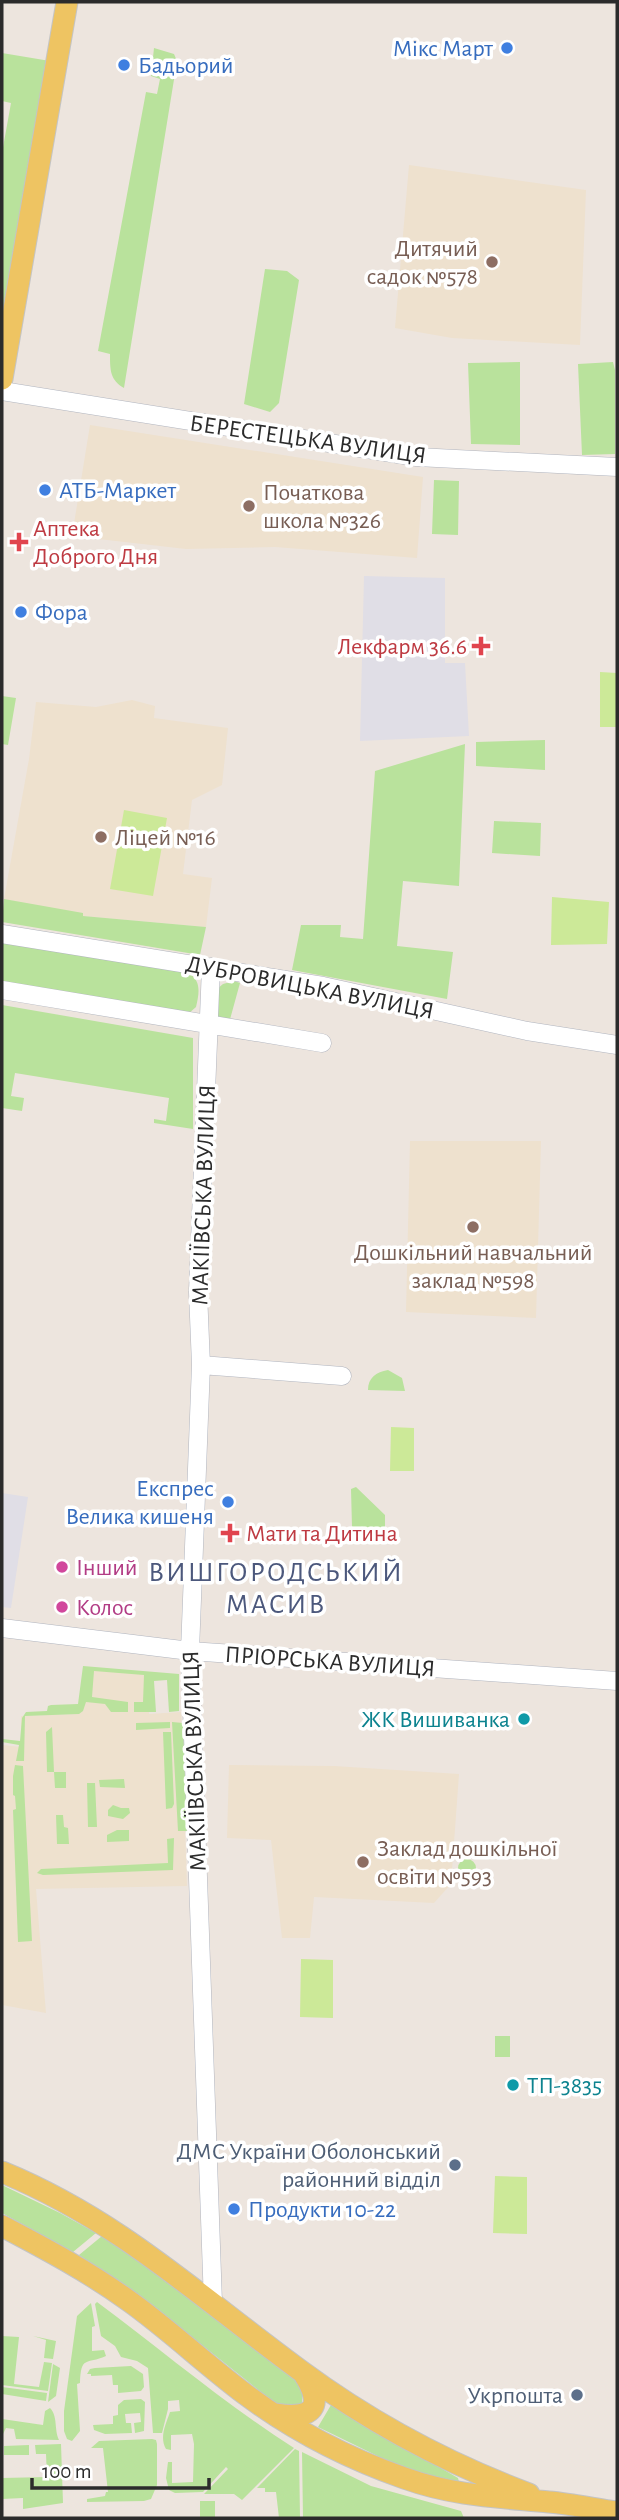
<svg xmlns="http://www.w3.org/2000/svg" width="619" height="2520" font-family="'Alegreya Sans',sans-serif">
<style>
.industrial{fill:#e0dee6}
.education{fill:#eee1ce}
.green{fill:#b9e29c}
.pitch{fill:#cce998}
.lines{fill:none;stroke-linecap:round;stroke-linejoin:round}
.minor-casing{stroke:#b1b5bf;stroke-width:19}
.major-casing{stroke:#c4c4c4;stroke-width:23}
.minor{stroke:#fff;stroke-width:18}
.major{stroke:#eec462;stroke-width:21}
.shop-dot{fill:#3f7fe0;stroke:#fff;stroke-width:2.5}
.education-dot{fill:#8d6e63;stroke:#fff;stroke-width:2.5}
.health-dot{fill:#e0444e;stroke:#fff;stroke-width:2.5}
.hotel-dot{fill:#d1479c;stroke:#fff;stroke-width:2.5}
.culture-dot{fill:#0f9aa8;stroke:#fff;stroke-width:2.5}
.service-dot{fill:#5c6f8a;stroke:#fff;stroke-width:2.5}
.labels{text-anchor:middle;stroke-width:7;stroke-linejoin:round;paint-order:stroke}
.shop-label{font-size:24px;fill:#366cbe;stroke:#fff;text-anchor:start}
.education-label{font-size:24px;fill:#785e54;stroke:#fff;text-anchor:start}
.street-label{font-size:24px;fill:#2b2b2b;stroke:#fff}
.health-label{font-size:24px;fill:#be3a42;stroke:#fff;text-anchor:start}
.hotel-label{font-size:24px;fill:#b23c85;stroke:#fff;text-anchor:start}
.culture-label{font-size:24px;fill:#0d838f;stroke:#fff;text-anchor:end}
.service-label{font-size:24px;fill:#4e5e75;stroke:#fff;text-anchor:end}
.quarter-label{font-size:28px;letter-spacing:2px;fill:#4c587c;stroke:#fff}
</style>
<rect width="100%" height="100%" fill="#ede5de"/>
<!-- industrial -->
<path class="industrial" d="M364,576L445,578V663H465L469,736L360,741Z
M2,1493L28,1497L11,1608L2,1607Z"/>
<!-- education -->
<path class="education" d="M409,165L586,190L580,345L452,338L395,328Z
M90,425L423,477L417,558L275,547L186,549L72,536Z
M132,700L155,706L154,718L228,728L222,785L192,800L183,874L212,878L206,927L82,916L4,899L29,759L36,702L96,707Z
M410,1141H541L536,1318L406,1312Z
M85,1667L148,1673L149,1714L181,1712L187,1886L36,1889L46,2013L2,2005V1745L21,1747V1716L79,1714Z
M229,1765L334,1766L459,1774L451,1884L434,1903L314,1897L310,1938H282L271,1840L227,1838Z"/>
<!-- green -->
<path class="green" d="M154,48L174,54L177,61L124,388C110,380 110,370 110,354L98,351L146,92L157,94L160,79L151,76Z
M2,53L50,61L2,334V153L11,103L2,101Z
M265,269L287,271L299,280L279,403L270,412L244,404Z
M520,362V445L471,444L468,363Z
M613,362L615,370V454L582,455L578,364Z
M434,480L459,481L458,535L432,534Z
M2,696L16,698L8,745L2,744Z
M545,740V770L476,766V742Z
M465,744L459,886L403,881L397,946L453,952L447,999L292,970L301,925H341L340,937L363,939L375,771Z
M494,821L541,823L540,856L492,853Z
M4,899L83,913V916L206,927L200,955L2,922Z
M2,941L188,973C202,980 199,994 196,1007L188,1014L2,984Z
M234,981L240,983L229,1023L215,1015L217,989L223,984Z
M2,1005L193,1038V1129L154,1123V1119L166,1121L169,1098L15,1073L11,1096L24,1098L22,1111L2,1108Z
M388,1370L402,1378L405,1391L368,1390C368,1378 376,1372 388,1370Z
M356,1487L385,1515V1529L352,1527L351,1489Z
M83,1666L179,1674V1711L169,1712L167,1680L154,1681L156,1712H134V1702H143L144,1675L94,1671L92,1697L128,1702V1712H111L105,1704L86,1702L83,1711L79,1714L25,1716L24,1761H16L19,1745L2,1742V1739L20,1741L22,1718L26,1712L47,1711L48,1706L51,1705L78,1704Z
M170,1722V1728L136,1730V1723Z
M172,1722L183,1723L187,1831H178Z
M52,1727L54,1772H66V1788H55L54,1772H47L46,1732Z
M163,1732H171L174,1804L172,1808L166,1809Z
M15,1765L23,1766L32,1941L18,1942L13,1810L16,1809L15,1796L13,1795V1776Z
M124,1779L125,1788L100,1787L99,1780Z
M87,1783H95L97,1827H88Z
M113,1805L121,1808H129L130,1813L123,1819L108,1816V1810Z
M56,1815H63L64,1827L68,1828L69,1844H57Z
M117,1830H129V1841L107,1842V1835Z
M174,1838L173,1870L43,1875L37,1873L41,1869L168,1863L167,1839Z
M458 1868a9 9 0 1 1 18 0a9 9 0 1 1-18 0Z
M495,2036H510V2057H495Z
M2,2185L60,2213L96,2233L73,2252L2,2213Z
M102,2236L158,2275L303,2385L302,2403L296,2406L276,2404L148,2302L79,2255Z
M97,2302C163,2351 225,2404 294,2448L242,2500L234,2494H204L228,2469L226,2467L203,2492L175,2493L169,2490L166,2478L168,2462H172V2483L193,2482L194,2444L192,2434L171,2435V2450L166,2449C159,2437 166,2424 170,2412L180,2411L179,2400L168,2401V2409L162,2433H153L148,2368L137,2361L121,2357L115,2346L101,2336L95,2304Z
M91,2303L95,2326L92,2327V2351L104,2350L106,2356C86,2365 81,2355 80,2383L77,2384L80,2431L72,2441L67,2439L64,2431V2411L77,2316Z
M2,2336L19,2337L14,2384L39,2387L44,2362L52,2363L48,2391L2,2385Z
M33,2336L56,2341L53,2359L44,2358L46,2340Z
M53,2364L60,2368L56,2396L48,2402Z
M131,2366L143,2374L144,2387L141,2391L118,2393V2385H113L112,2375L91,2376V2374H87L90,2369L95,2368Z
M2,2387L47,2393L46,2401L2,2394Z
M141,2399L145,2402L144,2431L135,2433L134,2423L141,2422L140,2413L125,2414L126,2423H131L132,2433L105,2434L94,2430L93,2425L113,2424V2416L118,2415V2405L124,2400Z
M331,2405L458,2478L459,2482L456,2484L396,2465L318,2427Z
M50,2408C58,2416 54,2430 59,2440L16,2439L14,2429L6,2428L2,2436V2419L43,2425L45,2411Z
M152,2439L156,2440L157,2444V2485L151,2499L144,2501L87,2502V2499L105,2496L106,2492H108L103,2448H91L99,2441Z
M61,2444L63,2503L23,2509V2498L2,2499V2478L47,2477L46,2454H36L35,2445Z
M29,2445V2455H4V2446Z
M295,2449L299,2451L300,2518H279L276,2492H265V2488H257Z
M302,2452L371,2486L461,2511L464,2518H303Z
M200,2501H215V2518H200Z"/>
<!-- pitch -->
<path class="pitch" d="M600,672L617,673V727H600Z
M124,810L167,818L153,896L110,889Z
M552,897L609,902L607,944L551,945Z
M391,1427L414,1428V1471H390Z
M301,1959L333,1960V2018L300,2017Z
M495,2176L527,2177V2234L493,2233Z"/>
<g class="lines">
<!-- minor casing -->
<g class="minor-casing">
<path id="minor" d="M2,391L417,457L617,467
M2,934L323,986L527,1031L617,1045
M211,967L198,1292L201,1365L190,1651L213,2303
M2,990L322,1043
M201,1365L342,1376
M2,1628L190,1651L617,1681"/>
</g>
<!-- major casing -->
<g class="major-casing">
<path id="major" d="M2,379L67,2
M2,2172C119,2220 201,2298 301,2371C370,2422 449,2464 529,2494
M2,2226C46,2249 89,2272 129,2301C171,2331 208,2367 249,2397C295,2431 350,2459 404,2478C454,2496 497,2497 549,2502C572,2504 595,2509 617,2512
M276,2414C313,2420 325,2407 304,2374"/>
</g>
<!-- minor -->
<use href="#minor" class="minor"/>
<!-- major -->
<use href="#major" class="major"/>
</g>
<!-- markers -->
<g class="shop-dot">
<circle cx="507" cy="48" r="7"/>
<circle cx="124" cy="65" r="7"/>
<circle cx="45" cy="490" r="7"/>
<circle cx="21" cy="612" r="7"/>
<circle cx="228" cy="1502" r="7"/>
<circle cx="234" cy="2209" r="7"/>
</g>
<g class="education-dot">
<circle cx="492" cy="262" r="7"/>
<circle cx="249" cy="506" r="7"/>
<circle cx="101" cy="837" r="7"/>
<circle cx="473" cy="1227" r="7"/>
<circle cx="363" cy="1862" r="7"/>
</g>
<g class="health-dot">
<path d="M15.5 531.5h7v7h7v7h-7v7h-7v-7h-7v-7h7z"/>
<path d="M477.5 635.5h7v7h7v7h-7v7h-7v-7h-7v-7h7z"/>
<path d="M226.5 1522.5h7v7h7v7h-7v7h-7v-7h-7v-7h7z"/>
</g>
<g class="hotel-dot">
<circle cx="62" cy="1567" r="7"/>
<circle cx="62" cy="1607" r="7"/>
</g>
<g class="culture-dot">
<circle cx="524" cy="1719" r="7"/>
<circle cx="513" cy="2085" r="7"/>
</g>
<g class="service-dot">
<circle cx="455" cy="2165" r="7"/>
<circle cx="577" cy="2395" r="7"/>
</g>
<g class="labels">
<!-- shop labels -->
<g class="shop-label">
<text x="493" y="56" text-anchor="end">Мікс Март</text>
<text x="138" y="73">Бадьорий</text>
<text x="59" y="498">АТБ-Маркет</text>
<text x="35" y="620">Фора</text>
<text x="214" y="1496" text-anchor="end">Експрес<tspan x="214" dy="28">Велика кишеня</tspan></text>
<text x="248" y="2217">Продукти 10-22</text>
</g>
<!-- education labels -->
<g class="education-label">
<text x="478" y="256" text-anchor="end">Дитячий<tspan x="478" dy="28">садок №578</tspan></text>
<text x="263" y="500">Початкова<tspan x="263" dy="28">школа №326</tspan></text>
<text x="115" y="845">Ліцей №16</text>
<text x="473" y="1260" text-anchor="middle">Дошкільний навчальний<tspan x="473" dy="28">заклад №598</tspan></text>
<text x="377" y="1856">Заклад дошкільної<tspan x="377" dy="28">освіти №593</tspan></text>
</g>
<!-- street labels -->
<g class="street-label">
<text transform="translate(308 439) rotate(8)" y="8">БЕРЕСТЕЦЬКА ВУЛИЦЯ</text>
<text transform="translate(310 987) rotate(11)" y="8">ДУБРОВИЦЬКА ВУЛИЦЯ</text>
<text transform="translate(203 1195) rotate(-88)" y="8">МАКІЇВСЬКА ВУЛИЦЯ</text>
<text transform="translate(330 1661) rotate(4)" y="8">ПРІОРСЬКА ВУЛИЦЯ</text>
<text transform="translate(194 1761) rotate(-92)" y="8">МАКІЇВСЬКА ВУЛИЦЯ</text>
</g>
<!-- health labels -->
<g class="health-label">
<text x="33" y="536">Аптека<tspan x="33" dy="28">Доброго Дня</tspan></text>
<text x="467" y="654" text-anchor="end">Лекфарм 36.6</text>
<text x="246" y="1541">Мати та Дитина</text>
</g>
<!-- hotel labels -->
<g class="hotel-label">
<text x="76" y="1575">Інший</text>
<text x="76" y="1615">Колос</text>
</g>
<!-- culture labels -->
<g class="culture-label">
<text x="510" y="1727">ЖК Вишиванка</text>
<text x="527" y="2093" text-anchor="start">ТП-3835</text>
</g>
<!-- service labels -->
<g class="service-label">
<text x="441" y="2159">ДМС України Оболонський<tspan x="441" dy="28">районний відділ</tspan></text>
<text x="563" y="2403">Укрпошта</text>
</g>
<!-- quarter labels -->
<g class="quarter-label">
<text x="276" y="1581">ВИШГОРОДСЬКИЙ<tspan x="276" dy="32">МАСИВ</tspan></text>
</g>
</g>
<!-- border -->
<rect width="619" height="2520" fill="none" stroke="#2b2b2b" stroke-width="7"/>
<!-- scale -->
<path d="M32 2478v10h177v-10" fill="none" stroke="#2b2b2b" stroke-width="3.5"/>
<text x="42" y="2478" font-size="21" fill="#2b2b2b" stroke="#ffffff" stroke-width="5" paint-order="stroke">100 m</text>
</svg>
